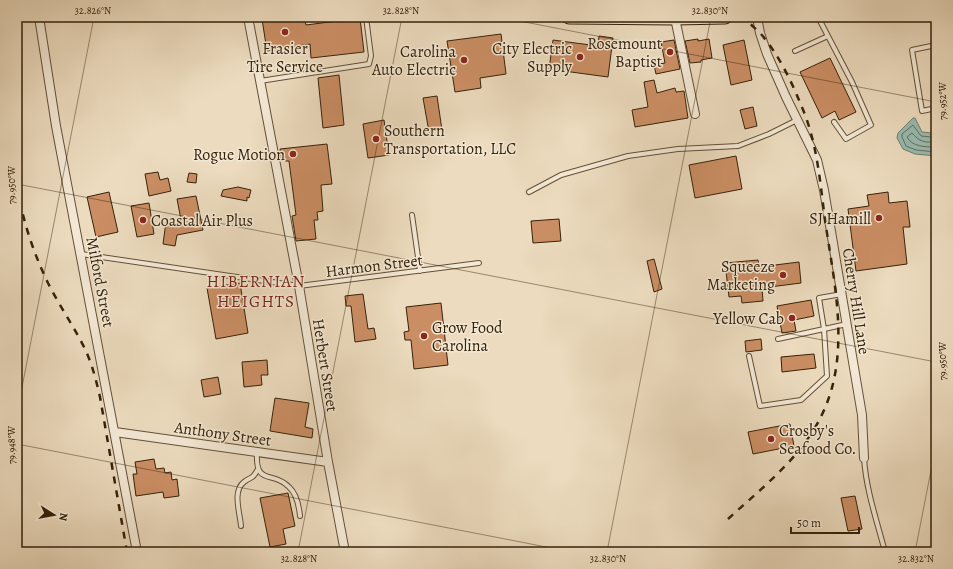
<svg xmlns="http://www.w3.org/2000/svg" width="953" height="569" font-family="Alegreya,serif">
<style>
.water{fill:#99bbb1;stroke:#717e6e}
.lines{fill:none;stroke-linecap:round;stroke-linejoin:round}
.shore{stroke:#676e5e;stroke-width:1}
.building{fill:#cb8e64;stroke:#35220a}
.lane-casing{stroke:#635037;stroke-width:6}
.street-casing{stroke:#635037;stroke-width:10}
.primary-casing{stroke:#35220a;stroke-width:15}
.lane{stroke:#f3e8d5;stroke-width:4}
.street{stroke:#f3e8d5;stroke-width:8}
.primary{stroke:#ecdbbe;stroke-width:13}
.rail{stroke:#35220a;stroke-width:2.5;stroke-dasharray:7 7;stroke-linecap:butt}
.ticks{fill:none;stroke:#35220a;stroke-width:1;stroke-opacity:0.45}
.poi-dot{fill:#8f2418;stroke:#f3e8d5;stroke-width:1.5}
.labels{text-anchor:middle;stroke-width:3;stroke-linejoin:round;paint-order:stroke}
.poi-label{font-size:16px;fill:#35220a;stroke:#f3e8d5;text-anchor:end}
.street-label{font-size:16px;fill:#35220a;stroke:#f3e8d5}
.neighbourhood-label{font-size:17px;letter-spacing:1px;fill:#7a1f14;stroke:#f3e8d5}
.neatline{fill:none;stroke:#35220a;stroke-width:1.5}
.ticks-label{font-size:10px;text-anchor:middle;fill:#35220a}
</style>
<rect width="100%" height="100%" fill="#ecdbbe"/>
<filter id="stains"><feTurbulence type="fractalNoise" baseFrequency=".005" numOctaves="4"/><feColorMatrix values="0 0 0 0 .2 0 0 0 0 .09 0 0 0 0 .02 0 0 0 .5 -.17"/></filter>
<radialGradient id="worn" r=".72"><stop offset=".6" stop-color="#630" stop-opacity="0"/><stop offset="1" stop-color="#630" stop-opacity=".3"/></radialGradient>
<!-- water -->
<path class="water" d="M913,118H915L922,132L931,133L936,131V156L915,154L903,149L897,138L898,133Z"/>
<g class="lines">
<!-- shore -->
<path class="shore" d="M936,135L931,137L921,136L913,125L902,134V137L906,146L916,150L936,152
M936,141C925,144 919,141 912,133L907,137C912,147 926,147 936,147"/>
</g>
<!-- building -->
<path class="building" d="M278,17H304L306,25L360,18L364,52L311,58L310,44L267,51L262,19Z
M501,34L506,74L480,78L481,88L455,92L447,41Z
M599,36L613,38L608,77L549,69L553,40L598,46Z
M698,39V41L709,39L712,58L701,60V62L690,63L685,41Z
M674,40L680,69L656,74L654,65L665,63L661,42Z
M744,40L752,80L731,85L723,45Z
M830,58L856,112L839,120L835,111L822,118L800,72Z
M339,75L344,125L323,128L318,78Z
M654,80L657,93L675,88L676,92L684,91L688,118L635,127L632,110L648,107L644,82Z
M437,96L442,130L429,132L423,98Z
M753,107L757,126L745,129L740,110Z
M384,120L389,155L368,158L363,124Z
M327,144L332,184L321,185L323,211L317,212L318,220H314L316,239L296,241L292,216L296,215L289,161H285L284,158H281L280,149Z
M736,156L742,189L695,198L689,165Z
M158,172L160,180L168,178L171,191L149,196L145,174Z
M189,173L197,174L196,183L187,182Z
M238,187L251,190L249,198L247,197V201L221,196L223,190Z
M109,192L118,232L96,237L87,197Z
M888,192L889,203L907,201L910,227H903L907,264L856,271L848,209L869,206L867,195Z
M196,196L203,230L177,235L175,246L163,244L166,222L182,225L177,199Z
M149,203L154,234L137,237L131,206Z
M559,219L561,241L533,243L531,221Z
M654,259L662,289L654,292L647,261Z
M758,260L759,267L799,262L801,283L762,288L763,301L742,303L741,296L729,297L725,263Z
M240,283L248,333L216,339L207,288Z
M363,294L368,329L374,328L376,339L355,342L351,306H346L345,296Z
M811,300L814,316L794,320L796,331L782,333L777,306Z
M441,303L448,365L414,369L411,340H405L404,332L409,331L406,307Z
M761,339L762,350L746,352L745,341Z
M814,354L816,368L782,372L781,357Z
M267,360L268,375H261L262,385L244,387L242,362Z
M218,377L221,394L204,397L201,380Z
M275,398L309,403L305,427L313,429L312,438L270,431Z
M790,424L794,446L753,454L748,432Z
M154,459L156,469L164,468L165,473L171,472L172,480L177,479L179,496L164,498L163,492L136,496L133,474H137L135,462Z
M288,493L295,526L283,529L286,544L270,547L260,498Z
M855,496L862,529L848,531L841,498Z"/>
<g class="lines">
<!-- lane casing -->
<g class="lane-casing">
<path id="lane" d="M818,17L852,82L871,125L846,139L834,122
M936,45L912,50L922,111L936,108
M795,51L828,36
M260,81L369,64L371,56L366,17
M529,192L561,175L628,156L678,149L738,146L769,134L797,120
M412,215L420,271
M81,254L299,286L479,263
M778,339L847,324
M749,356L760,406L801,400L827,376L824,329L819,298L842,294
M257,452C255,487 273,470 289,487C297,494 299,506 300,516
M864,458C866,490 877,521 885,552
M241,526C240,513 232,491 244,482C252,476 252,480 258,469"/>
</g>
<!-- street casing -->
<g class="street-casing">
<path id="street" d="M39,17L56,126L137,552
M248,17L299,286L328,462L345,552
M757,17L760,33L767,54L786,97L817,160L824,190L862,415L864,458
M675,18L695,114
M115,432L328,462"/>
</g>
<!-- primary casing -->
<g class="primary-casing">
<path id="primary" d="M569,17L675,18L725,17"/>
</g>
<!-- lane -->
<use href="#lane" class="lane"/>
<!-- street -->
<use href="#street" class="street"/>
<!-- primary -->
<use href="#primary" class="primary"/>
<!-- rail -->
<path class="rail" d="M17,187C23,221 33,252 48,283C59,305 73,325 84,347C92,363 96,380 100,397L127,552
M728,519C764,486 805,455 825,408C850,349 834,282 825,220C820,181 817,141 801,105C791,80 778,54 761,34C755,28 749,23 743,17"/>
</g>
<!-- ticks -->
<path class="ticks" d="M499,17L936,102M17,184L936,362M17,413L94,17M17,444L572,552M298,552L402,17M607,552L711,17M915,552L936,445"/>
<!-- markers -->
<g class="poi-dot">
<circle cx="285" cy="32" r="4"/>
<circle cx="670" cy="52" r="4"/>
<circle cx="580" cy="57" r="4"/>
<circle cx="464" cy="60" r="4"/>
<circle cx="376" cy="139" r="4"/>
<circle cx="293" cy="154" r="4"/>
<circle cx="879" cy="218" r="4"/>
<circle cx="143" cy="220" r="4"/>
<circle cx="783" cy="275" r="4"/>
<circle cx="792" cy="318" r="4"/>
<circle cx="424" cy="336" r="4"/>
<circle cx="771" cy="439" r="4"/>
</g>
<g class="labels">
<!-- poi labels -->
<g class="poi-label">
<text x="662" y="49">Rosemount<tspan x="662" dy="18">Baptist</tspan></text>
<text x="285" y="54" text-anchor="middle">Frasier<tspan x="285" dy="18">Tire Service</tspan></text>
<text x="572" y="54">City Electric<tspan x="572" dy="18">Supply</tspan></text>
<text x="456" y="57">Carolina<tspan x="456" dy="18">Auto Electric</tspan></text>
<text x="384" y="136" text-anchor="start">Southern<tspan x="384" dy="18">Transportation, LLC</tspan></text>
<text x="285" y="160">Rogue Motion</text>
<text x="871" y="224">SJ Hamill</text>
<text x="151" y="226" text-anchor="start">Coastal Air Plus</text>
<text x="775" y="272">Squeeze<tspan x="775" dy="18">Marketing</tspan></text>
<text x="784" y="324">Yellow Cab</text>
<text x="432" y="333" text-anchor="start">Grow Food<tspan x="432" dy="18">Carolina</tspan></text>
<text x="779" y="436" text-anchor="start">Crosby's<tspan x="779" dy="18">Seafood Co.</tspan></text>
</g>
<!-- street labels -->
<g class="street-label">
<text transform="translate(374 265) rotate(-7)" y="6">Harmon Street</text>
<text transform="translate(101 282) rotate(79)" y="6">Milford Street</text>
<text transform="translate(857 301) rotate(81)" y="6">Cherry Hill Lane</text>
<text transform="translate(326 365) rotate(81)" y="6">Herbert Street</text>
<text transform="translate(223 433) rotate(8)" y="6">Anthony Street</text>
</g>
<!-- neighbourhood labels -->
<g class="neighbourhood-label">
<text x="256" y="287">HIBERNIAN<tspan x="256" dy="20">HEIGHTS</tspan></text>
</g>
</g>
<!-- margin -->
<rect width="953" height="569" fill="none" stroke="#ecdbbe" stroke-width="44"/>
<!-- north arrow -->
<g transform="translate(54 515) rotate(101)" stroke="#f3e8d5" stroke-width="3" paint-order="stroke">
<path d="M0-3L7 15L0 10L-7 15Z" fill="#35220a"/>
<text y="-6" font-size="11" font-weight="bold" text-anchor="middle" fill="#35220a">N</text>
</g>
<!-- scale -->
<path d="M791 527v6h68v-6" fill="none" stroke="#35220a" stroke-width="2"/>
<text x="797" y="527" font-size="12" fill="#35220a" stroke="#f3e8d5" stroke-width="3" paint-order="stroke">50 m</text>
<rect x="22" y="22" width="909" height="525" class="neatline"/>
<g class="ticks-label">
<text x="93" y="14">32.826°N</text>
<text x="401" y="14">32.828°N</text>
<text x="710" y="14">32.830°N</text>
<text transform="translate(942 101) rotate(-90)" y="4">79.952°W</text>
<text transform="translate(11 185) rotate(-90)" y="4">79.950°W</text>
<text transform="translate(942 361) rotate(-90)" y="4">79.950°W</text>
<text transform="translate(11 445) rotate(-90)" y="4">79.948°W</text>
<text x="299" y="562">32.828°N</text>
<text x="608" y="562">32.830°N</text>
<text x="916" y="562">32.832°N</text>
</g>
<rect width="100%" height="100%" filter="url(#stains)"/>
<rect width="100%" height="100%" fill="url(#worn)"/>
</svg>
